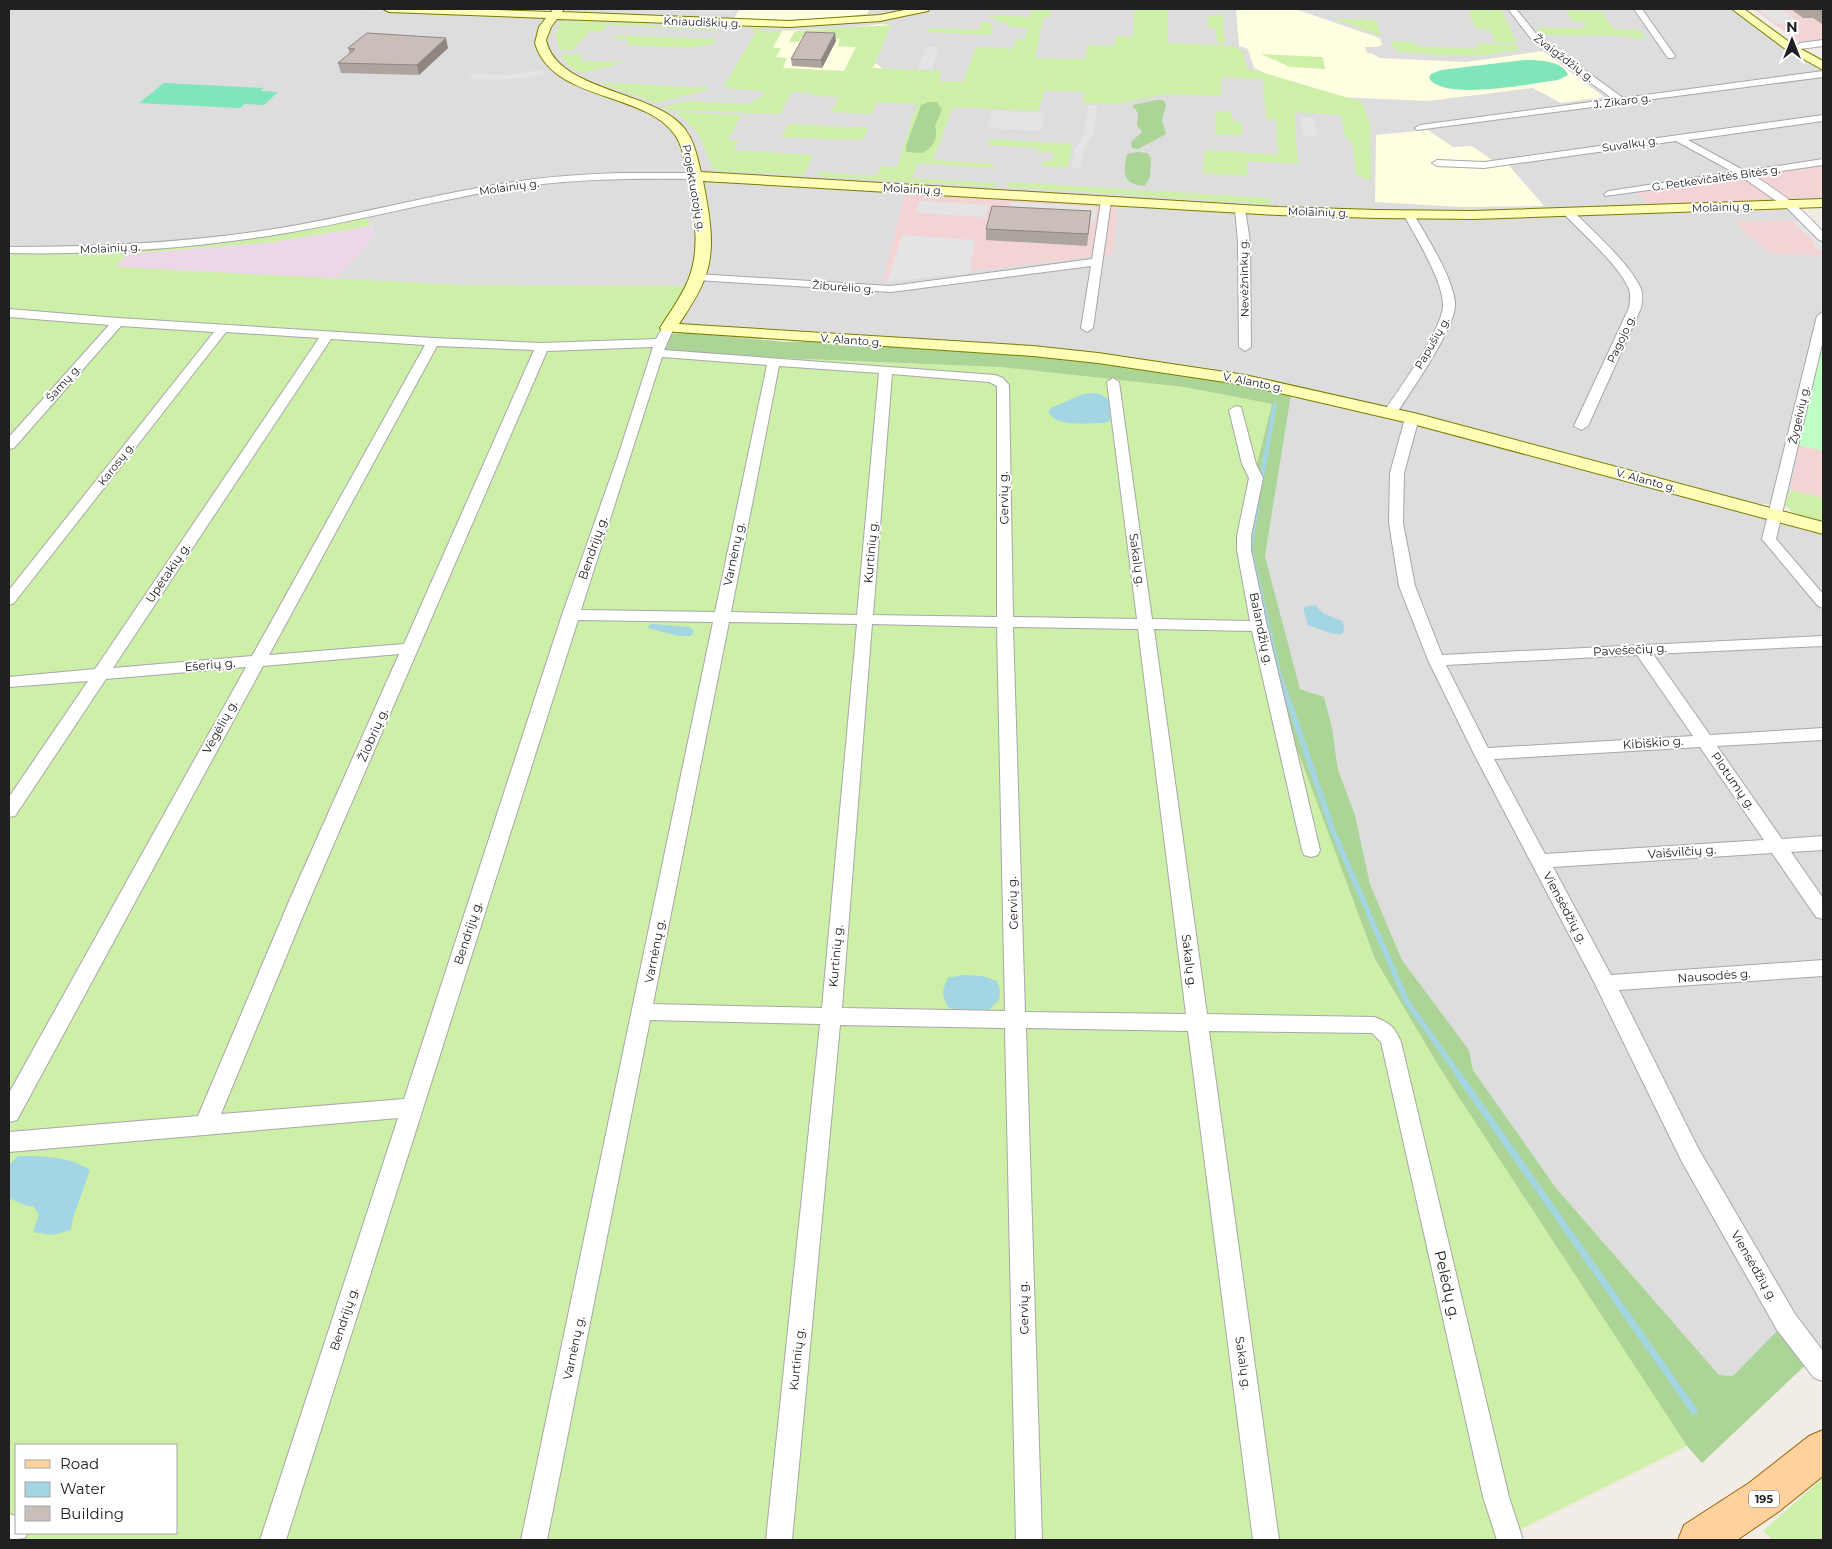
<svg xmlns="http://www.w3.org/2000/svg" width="1832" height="1549" font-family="Montserrat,sans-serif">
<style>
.residential{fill:#dedddd}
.commercial{fill:#f3d4d4}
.industrial{fill:#ebd7e8}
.education{fill:#fffee1}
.grass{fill:#ceefa8;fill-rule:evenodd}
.forest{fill:#acd497}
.park{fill:#c0fec3}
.pitch{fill:#7ee6ba}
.parking{fill:#e4e4e4}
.water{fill:#a3d6e2}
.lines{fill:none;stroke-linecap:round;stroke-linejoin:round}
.stream-far3{stroke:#a3d6e2;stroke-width:3}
.stream-far2{stroke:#a3d6e2;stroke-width:4.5}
.stream-far1{stroke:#a3d6e2;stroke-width:5.5}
.stream{stroke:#a3d6e2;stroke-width:7}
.street-casing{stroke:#a7a7a7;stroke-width:2}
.secondary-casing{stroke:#767e00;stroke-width:2}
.primary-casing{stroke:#9c6200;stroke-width:2}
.street{fill:#fff;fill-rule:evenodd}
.secondary{fill:#fefeb7;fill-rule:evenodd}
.primary{fill:#ffd19d;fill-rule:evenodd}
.wall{fill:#aea49e}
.shaded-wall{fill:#8d8681}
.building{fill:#cabfb8;stroke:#8d8681}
.labels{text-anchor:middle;stroke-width:4;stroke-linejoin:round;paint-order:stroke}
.far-street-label{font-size:11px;fill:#202020;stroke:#fff}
.shield{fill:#fff;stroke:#636363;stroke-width:1}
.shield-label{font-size:11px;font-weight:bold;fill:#202020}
.street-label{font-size:12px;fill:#202020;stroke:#fff}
.near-street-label{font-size:15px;fill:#202020;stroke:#fff}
</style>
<rect width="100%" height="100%" fill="#f1ede6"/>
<!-- residential -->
<path class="residential" d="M9,9H337L561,18L568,9H1732L1779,43L1823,68V160L1744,172L1658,211L1690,213L1783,210L1791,212L1800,220L1736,222L1769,253L1823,256V338L1799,445L1791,490L1785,504H1752L1244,377L693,330L464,285L335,280L375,236L366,215L292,229L127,250L9,253Z
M1291,395L1385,417L1551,462L1583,467L1745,511L1758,517L1823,535V1346L1813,1358L1786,1323L1733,1376L1719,1375L1556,1188L1473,1070L1469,1050L1402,960L1370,884L1355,815L1338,770L1332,728L1324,697L1300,689L1265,556Z"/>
<!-- commercial -->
<path class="commercial" d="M1753,9H1823V42L1802,44Z
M1823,164V199L1652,206L1633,191Z
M906,189L1118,201L1113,254L883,282Z
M1800,220L1823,243V256L1769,253L1735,222Z
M1799,445L1823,451V498L1791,490Z"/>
<!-- industrial -->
<path class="industrial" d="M370,226L375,236L335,280L116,267L127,254L267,243Z"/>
<!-- education -->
<path class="education" d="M740,9H870L867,14L840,17L785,20L734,18Z
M1236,9H1295L1380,38L1382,45L1377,47H1365L1367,53L1373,54L1380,58L1466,62L1543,51L1604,97L1561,103L1533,88L1428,101L1315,96L1254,68L1248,49L1239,46Z
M880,24L891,25L875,63L893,75L758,72L779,31L849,28Z
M1428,130L1453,147L1472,146L1495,162H1506L1544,206L1460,207L1375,202L1376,135Z"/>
<!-- grass -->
<path class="grass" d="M1032,9H1051L1049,17L1043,18L1035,58L1085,59L1087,45L1115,46V36L1133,37L1134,9H1168V43L1234,46L1243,52L1247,68L1362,102L1370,123L1371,180L1356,176L1352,140L1346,139L1341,115L1294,112L1298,164L1247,161L1248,176L1202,173L1205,150L1278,155L1276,120L1266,119L1263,79L1221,77V96L1167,94L1115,104L1083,103L1084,92L1044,90L1039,111L953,107L933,160L993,164V168L918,163L912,178L997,183L996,187L817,176L819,172L877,176L881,166L897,167L917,104L876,102L872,114L831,112L839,97L812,96L813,93L792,92L780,114L668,110L663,107L686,101L752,104L756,98L760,99L765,91L778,92L723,88L757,30L782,31L773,48H781L776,57L787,58L783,68L844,71L856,47L838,46L840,39L802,37L799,42H789L795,31L891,25L873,68L941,71L939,81L963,82L976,47L1013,49L1016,39H1025L1027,28L1012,27L986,15L1030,17Z
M1446,9H1501L1517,43L1495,42L1489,29H1476L1468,10Z
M1566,10L1602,12L1613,29L1640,30L1646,39L1621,36L1543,35L1536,28H1586L1583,21H1573Z
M1223,14L1225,43H1217L1216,29L1209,28L1208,16Z
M1333,18L1376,20L1381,36Z
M561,21H562L719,28L717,30L607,25L602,32L590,31L573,50H560C555,39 555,31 561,21Z
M981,22H987L993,25L991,35L926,32L928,28L979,30Z
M616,35L716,39L713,44L690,48L626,45L629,39H613Z
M1391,41L1415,42L1416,46L1479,49L1477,43L1516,45L1519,50L1478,56H1431V54L1401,52L1393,48Z
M562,54L583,55L579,61L626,62L582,73L572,68L563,60Z
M1261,54L1323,57L1325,69L1290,67Z
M598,82L706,88L710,89L657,103Z
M1216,111L1232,112V120L1242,123V135L1215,134Z
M680,112L741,115L728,140L738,141L733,150L813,155L804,175L718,171L713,169C702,143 701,131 677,114Z
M788,124L868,128L865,137L859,140L782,137Z
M990,139L1073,144L1067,168L1042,166L1043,161H1052L1054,153L1037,152L1038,148L988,145Z
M1009,182L1270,198V204L1008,187Z
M366,215L370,226L267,243L127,254L116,267L464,285L693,286L657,353L1000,367L1184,387L1272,404L1237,543L1261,652L1375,959L1441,1070L1687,1446L1499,1540H9V253L127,250ZM16,1445H176V1533H16Z
M1791,490L1823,498V523C1808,519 1794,518 1785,504Z
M1823,1478V1540H1773L1763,1531Z"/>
<!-- forest -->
<path class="forest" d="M1157,100H1163L1166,105L1162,120L1166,134L1138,149L1132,148L1131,142L1142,132L1137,125L1138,113L1132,105Z
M929,102H937L942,110L935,126C939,137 933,148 922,153L906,152V146L921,105Z
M1137,152L1147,153L1151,158L1150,177L1145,186C1122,185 1123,172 1127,154Z
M687,333L786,342L821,341C936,349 1050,355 1164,371C1207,378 1249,384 1291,395L1265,556L1300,689L1324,697L1332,728L1338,770L1355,815L1370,884L1402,960L1469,1050L1473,1070L1556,1188L1719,1375L1733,1376L1786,1322L1813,1358L1702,1463L1687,1446L1441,1070L1375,959L1261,652L1237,543L1272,404L1184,387L1000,367L657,353L665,334Z"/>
<!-- park -->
<path class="park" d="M1823,338V451L1799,445Z"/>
<!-- pitch -->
<path class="pitch" d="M1524,60C1537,60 1563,60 1568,75L1558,80C1533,83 1443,102 1429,78L1431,74L1441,70Z
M164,83L263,88L261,91L278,92L264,105L245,104L240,108L139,103Z"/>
<!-- parking -->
<path class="parking" d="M630,9H735L731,14Z
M1757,9H1782L1802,24H1777Z
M926,47H939L932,70L918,69Z
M541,70L547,75L498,80L469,79L473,74L506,75Z
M1088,105H1097L1094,133L1084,148L1080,168H1071L1075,148L1084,135Z
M992,110L1045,113L1041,131L987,128Z
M1300,117L1314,118L1317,137L1303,136Z
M920,201L989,205L986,217L916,213Z
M1010,202L1097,207L1095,221L1007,216Z
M1801,221L1819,239L1823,245V250L1816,249L1811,239L1792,222Z
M902,235L975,240L969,273L887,282Z"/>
<!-- water -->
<path class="water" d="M1098,393L1108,399L1111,417L1109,421L1104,423C1089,423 1055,428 1048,411L1051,408L1083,394Z
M1315,605L1323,613L1342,621L1344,625L1343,634H1333L1308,625L1304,612V607Z
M653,624L689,627L694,631L691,636H678L648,628L649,625Z
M962,975L983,976L997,981L1000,991L999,1000L989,1010L970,1011L949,1008C942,996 941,991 948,978Z
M18,1156C41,1156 70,1156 90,1170L73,1218L71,1230L53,1235L33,1232L39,1215L34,1207L24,1205L9,1198V1165Z"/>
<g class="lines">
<!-- stream-far3 -->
<path class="stream-far3" d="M1274,411L1275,403"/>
<!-- stream-far2 -->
<path class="stream-far2" d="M1261,482L1274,409
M1258,502L1250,547L1278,670L1289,703"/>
<!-- stream-far1 -->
<path class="stream-far1" d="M1289,702L1333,831L1407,1002L1459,1075"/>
<!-- stream -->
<path class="stream" d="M1458,1074L1694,1411"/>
<!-- street casing -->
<g class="street-casing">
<path id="street" d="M1508,9H1516L1538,36L1623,98L1823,71V77L1417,130L1415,128L1420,125L1613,99L1532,40Z
M1634,9H1642L1675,56L1674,58H1668Z
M1823,40V46L1800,49L1796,46L1800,43Z
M1823,115V121L1688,140L1745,171L1823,159V165L1753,175C1779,191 1803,209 1823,232V241L1819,240L1788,209L1742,177L1605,196L1604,194L1609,191L1733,172L1676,141L1484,168L1437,166L1432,163L1437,160L1484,162Z
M622,173H693L698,176L693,179C630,178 567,179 505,189C425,202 348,224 268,236C183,249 95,255 9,253V247C106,247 203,242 298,225C368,212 436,194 506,183C544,177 583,174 622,173Z
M1106,198L1111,201L1093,328L1087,332L1081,328L1091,266L891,292L697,280L691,277L697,274L891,286L1092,259L1101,201Z
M1240,206L1245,209L1250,242L1251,347L1245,351L1239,347L1238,242L1235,209Z
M1568,209L1572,210C1591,230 1630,263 1641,289C1643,295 1642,302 1641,308L1588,426L1581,430L1574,426L1629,308C1630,302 1631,295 1629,289C1619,265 1582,233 1564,214L1563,212Z
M1409,212L1414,215C1427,237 1455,281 1455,305C1455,329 1409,394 1395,416L1390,417L1383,413C1398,391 1442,330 1443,306C1444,282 1415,236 1404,215Z
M9,309L118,318L433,338L542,343L656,339L664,325L668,324L674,328L664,350L995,375L1003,378L1009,385L1013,617L1137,619L1107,382L1113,378L1119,382L1152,619L1250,621L1237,550V536L1249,478L1242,464L1229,410L1236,406L1241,407L1256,464L1263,478L1251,536V550L1267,626L1320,850L1318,855L1311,857L1304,855L1302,850L1252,631L1154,629L1207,1014L1374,1017C1389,1022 1395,1027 1401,1042L1509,1497L1523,1540H1497L1483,1497L1381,1042L1372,1033L1209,1031L1279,1540H1253L1188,1031L1026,1028L1042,1540H1016L1005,1028L840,1025L792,1540H766L820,1024L650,1020L547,1540H521L713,622L578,620L286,1540H260L398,1118L9,1152V1132L198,1116L290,899L399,654L263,666L17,1120L9,1122V1093L246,667L106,679L15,816L9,817V797L88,681L9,687V677L95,669L319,338L226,332L14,603L9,605V590L214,332L121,326L14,448L9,449V437L109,325L9,317ZM331,339L425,345L252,656L113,668ZM437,346L534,350L404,644L269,655ZM653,347L618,456L562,615L404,1099L221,1114L310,899L547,351ZM662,357L767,365L715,612L581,610ZM779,366L879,373L857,615L731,612ZM892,374L989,382L997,386V617L873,615ZM729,622L857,624L822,1008L653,1004ZM872,624L997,627L1005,1011L842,1008ZM1013,627L1138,629L1186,1014L1025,1012Z
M1823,312V340L1776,539L1823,594V608L1818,606L1762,539L1817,316Z
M1412,414L1419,418L1404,473L1403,523L1415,586L1442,655L1823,636V646L1653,654L1710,735L1823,728V740L1717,746L1782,839L1823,836V850L1791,852L1823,898V919L1816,917L1772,853L1553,867L1611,975L1823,960V976L1619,990L1698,1148L1795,1314L1823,1351V1381L1814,1378L1777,1330L1682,1162L1595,984L1474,754L1428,660L1399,586L1389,523L1390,473L1405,418ZM1637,655L1693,736L1488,748L1446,665ZM1700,747L1764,840L1545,854L1494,759Z
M9,1514L16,1516V1533H28L25,1538L9,1540Z"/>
</g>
<!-- secondary casing -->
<g class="secondary-casing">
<path id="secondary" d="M383,9H471L551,12L553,9H564L562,12L789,21L880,15L909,9H929L928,11L880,21L789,27L557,19L551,27L546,40C557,92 655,90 685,129C695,143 697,157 701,172L1278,207L1377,210L1473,211L1823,199V207L1473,219L1377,218L1278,215L703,181C709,213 717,249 704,280C698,296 688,310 679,324L1033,346L1098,353L1245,375L1418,414L1823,522V534L1409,423L1245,385L1098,363L1033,356L662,331L660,328C670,312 682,296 689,278C701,247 694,211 688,179L686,176L687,174C685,160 683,147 675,135C645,91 552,102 535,43L539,27L546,18L389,12Z
M1732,9H1744L1792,44L1823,61V70L1784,48Z"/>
</g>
<!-- primary casing -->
<g class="primary-casing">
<path id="primary" d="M1823,1430V1476L1778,1512L1737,1540H1678L1684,1525L1749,1483L1809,1436Z"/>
</g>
<!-- street -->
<use href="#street" class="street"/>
<!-- secondary -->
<use href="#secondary" class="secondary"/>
<!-- primary -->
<use href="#primary" class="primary"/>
</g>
<!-- wall -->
<path class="wall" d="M1791,9H1823V24H1822L1813,18H1803Z
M836,41L822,68L792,66L791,59Z
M348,48H448L419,75L341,73L338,63L350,54Z
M1090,222L1087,246L986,240V229Z"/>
<!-- shaded-wall -->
<path class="shaded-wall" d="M835,33L836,41L822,68L821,60Z
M446,38L448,48L419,75L417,65Z"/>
<!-- building -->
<path class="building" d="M1818,9H1823V13Z
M806,32L835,33L821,60L791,59Z
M367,33L446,38L417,65L338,63L355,49L348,48Z
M992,206L1091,211L1088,234L986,229Z"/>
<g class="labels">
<!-- far-street labels -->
<g class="far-street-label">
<text transform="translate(702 22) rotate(2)" y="4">Kniaudiškių g.</text>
<text transform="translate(1564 58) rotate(37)" y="4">Žvaigždžių g.</text>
<text transform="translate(1622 101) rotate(-7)" y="4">J. Zikaro g.</text>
<text transform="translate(1630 144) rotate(-8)" y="4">Suvalkų g.</text>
<text transform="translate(1716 178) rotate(-8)" y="4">G. Petkevičaitės Bitės g.</text>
<text transform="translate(509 187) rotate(-8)" y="4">Molainių g.</text>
<text transform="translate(694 188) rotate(80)" y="4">Projektuotojų g.</text>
<text transform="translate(913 189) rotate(3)" y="4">Molainių g.</text>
<text transform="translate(1722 207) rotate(-2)" y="4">Molainių g.</text>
<text transform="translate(1318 212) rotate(2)" y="4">Molainių g.</text>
<text transform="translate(110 248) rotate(-3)" y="4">Molainių g.</text>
<text transform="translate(1244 278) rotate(-91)" y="4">Nevėžninkų g.</text>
<text transform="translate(843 287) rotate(4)" y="4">Žiburėlio g.</text>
<text transform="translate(1621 339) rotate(-65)" y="4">Pagojo g.</text>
<text transform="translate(851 340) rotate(4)" y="4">V. Alanto g.</text>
<text transform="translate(1432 343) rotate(-60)" y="4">Papušių g.</text>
<text transform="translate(1253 382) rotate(11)" y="4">V. Alanto g.</text>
<text transform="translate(63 383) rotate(-48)" y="4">Šamų g.</text>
<text transform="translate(1799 415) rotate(-77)" y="4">Žygeivių g.</text>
<text transform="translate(116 464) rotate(-52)" y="4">Karosų g.</text>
<text transform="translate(1646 480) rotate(15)" y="4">V. Alanto g.</text>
</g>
<!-- shield labels -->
<rect class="shield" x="1749" y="1490.5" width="30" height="17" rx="4"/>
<g class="shield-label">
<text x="1764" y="1503">195</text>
</g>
<!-- street labels -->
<g class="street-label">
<text transform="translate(1004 498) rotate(-91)" y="4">Gervių g.</text>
<text transform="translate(593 548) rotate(-71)" y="4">Bendrijų g.</text>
<text transform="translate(871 552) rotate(-85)" y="4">Kurtinių g.</text>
<text transform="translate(734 554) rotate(-78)" y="4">Varnėnų g.</text>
<text transform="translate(1137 560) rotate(82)" y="4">Sakalų g.</text>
<text transform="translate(168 573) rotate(-56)" y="4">Upėtakių g.</text>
<text transform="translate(1261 629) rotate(78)" y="4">Balandžių g.</text>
<text transform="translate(1630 650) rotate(-3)" y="4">Pavešečių g.</text>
<text transform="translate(210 665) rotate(-5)" y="4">Ešerių g.</text>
<text transform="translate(220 727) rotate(-61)" y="4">Vėgėlių g.</text>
<text transform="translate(373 735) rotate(-66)" y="4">Žiobrių g.</text>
<text transform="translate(1653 743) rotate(-4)" y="4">Kibiškio g.</text>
<text transform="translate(1733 781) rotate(55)" y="4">Plotumų g.</text>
<text transform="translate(1682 852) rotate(-4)" y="4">Vaišvilčių g.</text>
<text transform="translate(1013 903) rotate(-92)" y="4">Gervių g.</text>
<text transform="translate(1565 908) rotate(62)" y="4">Viensėdžių g.</text>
<text transform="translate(468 933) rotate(-72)" y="4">Bendrijų g.</text>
<text transform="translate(655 951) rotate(-79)" y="4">Varnėnų g.</text>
<text transform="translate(836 956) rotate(-85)" y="4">Kurtinių g.</text>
<text transform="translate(1189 961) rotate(83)" y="4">Sakalų g.</text>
<text transform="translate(1714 976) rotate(-4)" y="4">Nausodės g.</text>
<text transform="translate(1754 1266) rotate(60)" y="4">Viensėdžių g.</text>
<text transform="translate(1024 1308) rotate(-91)" y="4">Gervių g.</text>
<text transform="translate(344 1319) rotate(-72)" y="4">Bendrijų g.</text>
<text transform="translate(574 1348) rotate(-78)" y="4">Varnėnų g.</text>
<text transform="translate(797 1359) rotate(-84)" y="4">Kurtinių g.</text>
<text transform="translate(1243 1363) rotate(82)" y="4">Sakalų g.</text>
</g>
<!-- near-street labels -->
<g class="near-street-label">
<text transform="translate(1447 1285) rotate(77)" y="5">Pelėdų g.</text>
</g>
</g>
<!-- border -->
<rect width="1832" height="1549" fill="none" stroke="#202020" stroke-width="20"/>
<!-- legend -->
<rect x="15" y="1444" width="162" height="90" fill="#ffffff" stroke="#a6a6a6"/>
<rect x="25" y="1460" width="25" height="8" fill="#ffd19d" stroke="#a6a6a6"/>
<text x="60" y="1469" font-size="15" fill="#202020">Road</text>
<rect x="25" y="1482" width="25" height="15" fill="#a3d6e2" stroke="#a6a6a6"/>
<text x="60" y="1494" font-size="15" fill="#202020">Water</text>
<rect x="25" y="1506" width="25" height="15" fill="#cabfb8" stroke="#a6a6a6"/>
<text x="60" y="1519" font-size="15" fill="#202020">Building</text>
<!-- north arrow -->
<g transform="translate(1792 40)" stroke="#ffffff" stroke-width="4" paint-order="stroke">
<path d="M0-4L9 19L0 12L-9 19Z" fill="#202020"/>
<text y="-8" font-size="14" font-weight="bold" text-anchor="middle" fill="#202020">N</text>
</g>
</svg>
